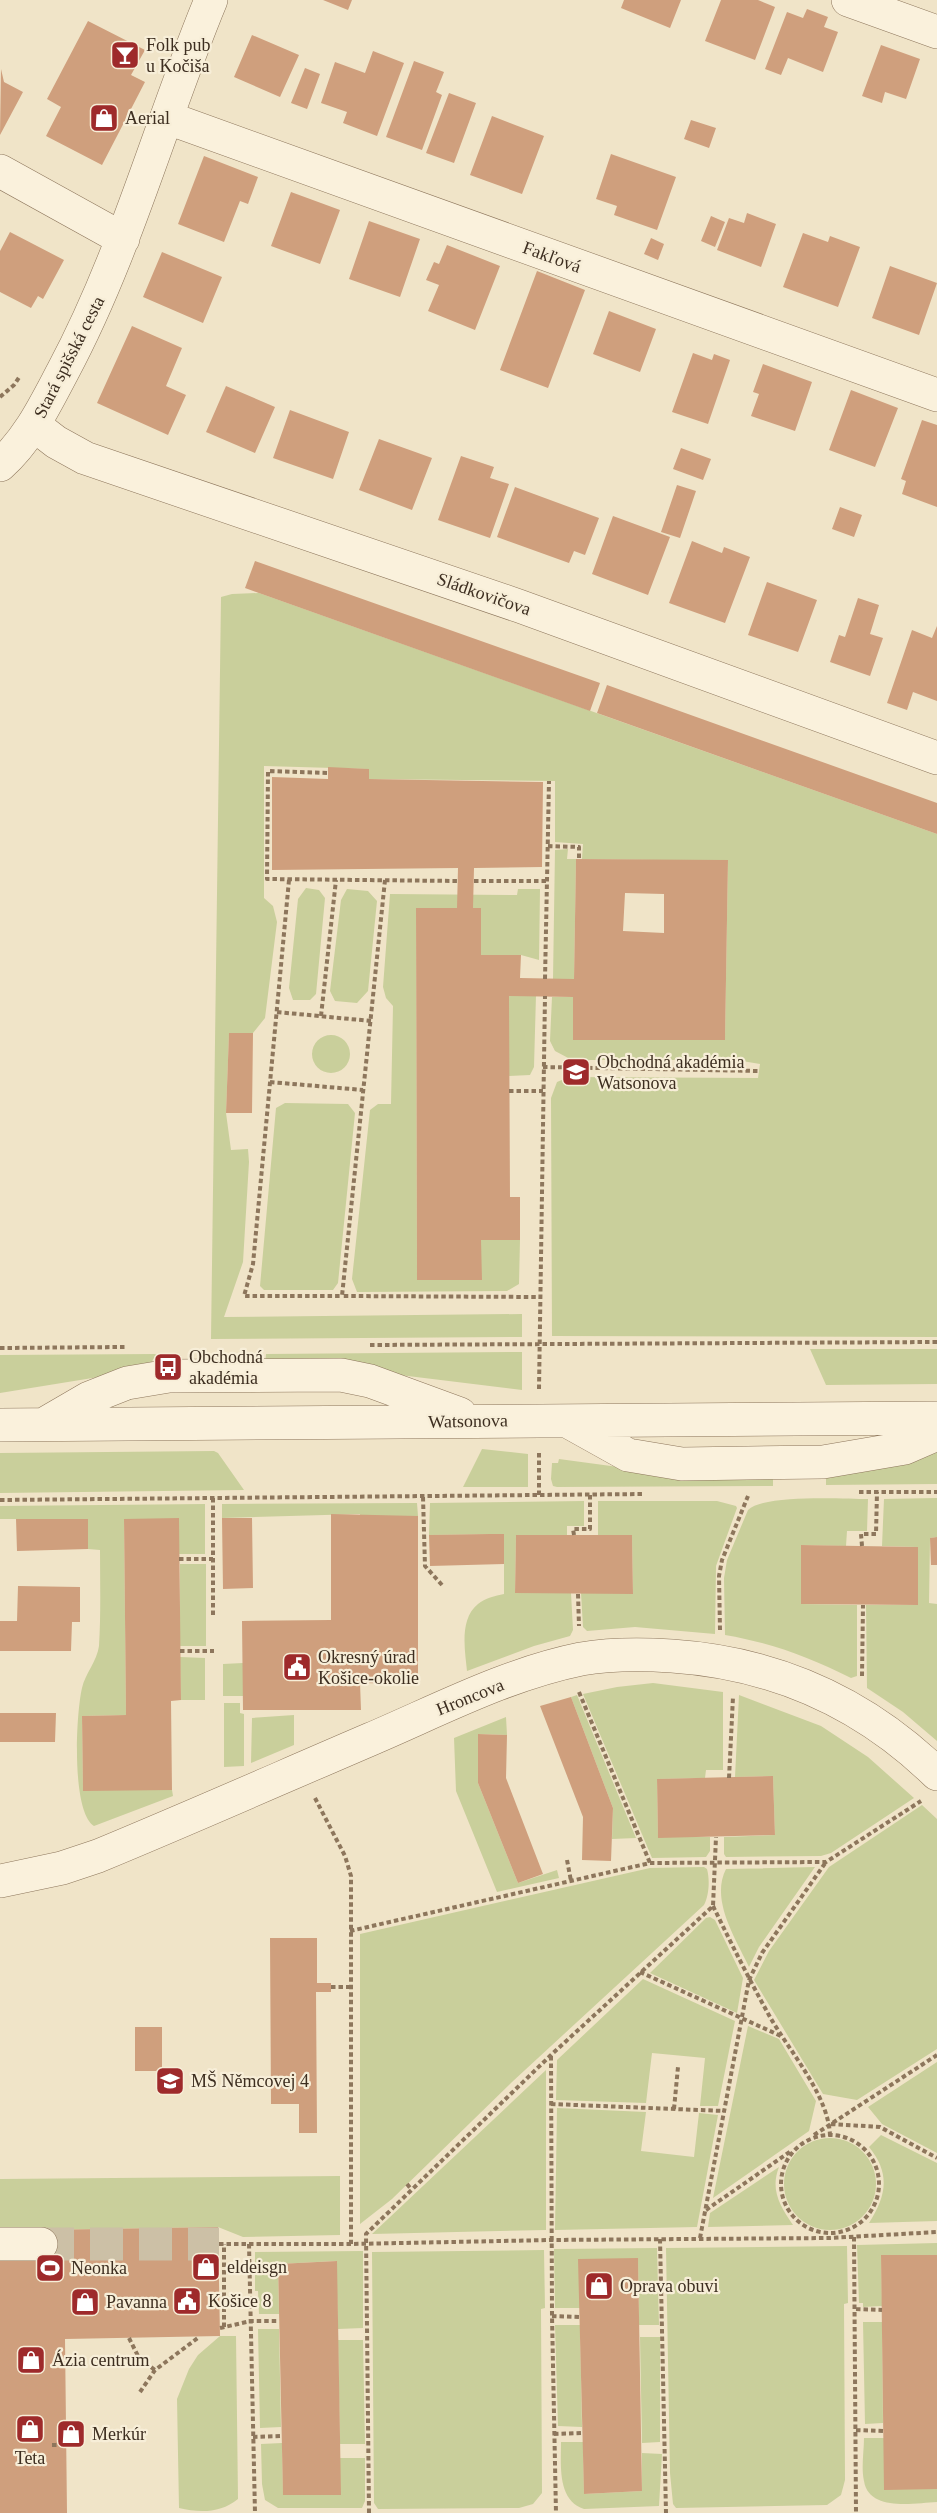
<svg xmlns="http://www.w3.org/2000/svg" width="937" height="2513" font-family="'Times New Roman',serif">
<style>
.green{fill:#c9cf9b}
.building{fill:#cf9f7d;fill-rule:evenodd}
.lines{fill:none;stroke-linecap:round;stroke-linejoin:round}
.minor-tunnel{stroke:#ccc0a6;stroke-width:33;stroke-dasharray:33 16;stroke-linecap:butt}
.minor-casing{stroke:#8d765c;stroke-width:34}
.path{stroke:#8d765c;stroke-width:4;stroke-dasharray:4.5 3;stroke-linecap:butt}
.minor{stroke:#faf1dc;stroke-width:33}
.labels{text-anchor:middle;stroke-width:4.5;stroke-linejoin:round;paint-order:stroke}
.poi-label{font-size:18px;fill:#3d2e20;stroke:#f7eed8;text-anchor:start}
.street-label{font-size:18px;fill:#3d2e20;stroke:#f7eed8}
</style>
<rect width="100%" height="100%" fill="#f0e4c8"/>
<!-- green -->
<path class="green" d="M259,593L937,834V1337L552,1336L551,1098L557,1082L569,1077L758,1078L760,1064L736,1060H572L555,1051L550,1041L552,997H573V1040L725,1039L728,861L582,859L583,844L555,842V781L369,779L368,769L264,766V898L273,906L277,922L265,1018L253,1033L229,1034L226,1113L231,1150L248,1149L249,1162L243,1262L224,1317L522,1314V1337L211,1339L221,597L232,594Z
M568,849L567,859H576L574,979H553L555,850Z
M306,888L319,890L325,898L316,994L310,1000H293L289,988L298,899Z
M347,889L368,891L377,901L368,991L357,1003L335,1001L330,991L341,900Z
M518,889H540L539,960L521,955H481L480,908L416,909L417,1279L481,1280V1240H520L519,1284L507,1291L357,1292L352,1279L370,1110L378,1104H391L393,1006L386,998L383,987L390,894L517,895Z
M536,995L534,1067L530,1075L509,1076V996Z
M312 1054a19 19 0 1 1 38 0a19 19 0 1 1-38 0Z
M285,1103L348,1104L355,1113L338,1283L333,1290H264L260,1286L276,1108Z
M810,1349H937V1384L826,1385Z
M522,1352V1390L367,1371L265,1366L266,1354Z
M156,1354L148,1369L0,1393V1355Z
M482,1449L528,1454V1487H463Z
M214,1451L218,1453L244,1490L0,1493V1453Z
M937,1451V1484L826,1485V1470Z
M559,1459L648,1471L773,1479V1486L557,1487L553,1486L551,1479L552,1463H558Z
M937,1498V1537L930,1538L929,1603L937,1604V1741L903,1712L867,1688L866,1605H918V1547L882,1546L884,1499Z
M868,1499L867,1531H847L846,1546L801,1545V1604L857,1605V1676L851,1678C809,1657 772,1643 725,1635L724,1578L727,1560L748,1510C764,1494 843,1499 868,1499Z
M584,1501V1526H567V1535H516L515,1593H571L573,1630L570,1636L534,1646L467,1671C465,1651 459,1619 478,1604C485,1598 495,1596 504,1594V1534L429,1535L430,1503Z
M598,1501H717L736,1506L737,1508L716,1566L715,1634L635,1627L587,1631L583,1627L581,1593H633L632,1535H598Z
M417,1503L418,1516H360V1514L222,1518V1504Z
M205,1504V1554H179L124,1519L126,1715L82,1716L83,1790H172L173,1796L94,1826C71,1811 76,1714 82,1688C85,1674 97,1661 99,1646C101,1614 100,1581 100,1550L88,1549V1519H0V1506Z
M180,1564H206V1646H180Z
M180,1657L205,1658V1700H181Z
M243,1663V1696H223V1664Z
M653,1683L723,1692V1770H706L705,1778L657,1779L658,1837H710V1851L706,1857L652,1858L583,1694L617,1687Z
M577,1695L636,1838L612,1839L613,1808L571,1697Z
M739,1695L821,1726L868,1757L914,1798L831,1853L821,1856L726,1857L724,1854V1837L775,1835L773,1776L735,1777Z
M224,1703H240V1713L244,1714V1766L224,1767Z
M294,1715V1745L251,1763L252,1718Z
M506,1717L507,1735L478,1734V1783L518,1883L557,1870L559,1878L497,1892L456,1791L454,1738Z
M922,1805L937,1819V2049L857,2100L823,2094L754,1980L769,1951L829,1867Z
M704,1867L707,1869C710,1880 709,1896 704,1905L512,2082L392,2199L360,2224V1934L650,1868Z
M815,1867L759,1947L749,1967C736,1939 710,1900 726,1869Z
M710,1917L715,1920L743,1978L737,2013L650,1973L706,1918Z
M643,1979L735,2021L718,2106H700L705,2058L652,2053L646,2103L556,2100L557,2060Z
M748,2026L779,2039L816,2101L809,2131L713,2198Z
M937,2062V2153L882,2124L868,2107Z
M546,2070V2230L372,2234Z
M557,2108L646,2112L641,2151L694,2157L699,2113L718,2115L697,2227L555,2230Z
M881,2135L937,2163V2221L869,2223C886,2196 891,2174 869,2147Z
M784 2184a46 46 0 1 1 92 0a46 46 0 1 1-92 0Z
M779,2167C770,2190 780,2206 793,2225L708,2227L710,2213Z
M340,2176V2235L243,2237L218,2227L41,2230L0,2227V2179Z
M937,2243V2255H881L882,2306L863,2307V2303H859L857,2245Z
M847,2246L848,2303L844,2304L845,2480L841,2495L827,2505L676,2508L673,2504L670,2473L666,2248Z
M657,2248L659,2325H639L638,2259L580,2308H555L554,2249Z
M544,2250L545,2308L541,2309L542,2493L533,2504L519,2508L378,2509L374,2503L372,2252Z
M363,2251V2328L338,2329L336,2261L278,2264L279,2314H259L258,2291H255V2252Z
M863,2322H882L883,2423L865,2424Z
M555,2325H580L582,2427L558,2426Z
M258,2329H279L281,2427L260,2428Z
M220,2336H236L238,2499C221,2513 200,2513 179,2508L177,2399L189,2369L198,2355Z
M640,2337H660V2442L642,2443Z
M338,2340H363L365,2444H340Z
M864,2438H884L937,2489V2502C914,2503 869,2512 864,2481C861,2468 864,2451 864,2438Z
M561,2442H583L584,2494L642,2491V2453L662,2454L659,2506L584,2509C557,2500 561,2465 561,2442Z
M282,2443L283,2494L340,2458H365V2501L362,2508H278L265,2500L262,2484L261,2444Z"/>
<!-- building -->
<path class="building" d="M323,0H352L348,10Z
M624,0H681L670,28L621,8Z
M721,0H758L775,7L755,60L705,41Z
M807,9L828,17L824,27L838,32L823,72L788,58L781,75L765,69L787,12L803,18Z
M88,21L145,50L131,75L145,82L102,165L46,136L61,107L47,99Z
M252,35L299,55L280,97L234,77Z
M881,45L920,59L906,99L885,92L882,103L862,96Z
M373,51L404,63L377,136L343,123L347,112L321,103L335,62L365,73Z
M414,61L444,72L436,92L442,95L422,150L386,137Z
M305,68L320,74L307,109L291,103Z
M1,69L4,82L23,92L0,135Z
M449,93L476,103L454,163L426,153Z
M492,116L544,136L522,194L470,175Z
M691,120L716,128L709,148L684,139Z
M611,154L676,177L657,230L614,215L617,206L596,199Z
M204,156L258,177L248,204L240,201L224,242L178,224Z
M291,192L340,210L320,264L271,246Z
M747,213L776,224L761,267L717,250L729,218L744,223Z
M711,216L725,222L715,247L701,241Z
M369,221L420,239L400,297L349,279Z
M10,232L64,260L43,299L38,296L31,308L0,292V251Z
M803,233L828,242L830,236L860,247L838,307L783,287Z
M651,238L664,244L658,260L644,254Z
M447,245L500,266L475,330L428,311L439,285L426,280L434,262L439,264Z
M162,252L222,277L203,323L143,297Z
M890,266L937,283L919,335L872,318Z
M537,271L585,290L548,388L500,370Z
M609,311L656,329L640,372L593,354Z
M132,326L182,348L166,386L186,395L168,435L97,403Z
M693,353L712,360L714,354L730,360L708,424L672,412Z
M763,364L812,382L795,431L751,416L759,394L753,392Z
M226,386L275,407L255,453L206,432Z
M851,390L898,408L875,467L829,450Z
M290,410L349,432L333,479L273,458Z
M922,420L937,425V507L902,494L906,481L901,479Z
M379,439L432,458L412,510L359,490Z
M681,448L711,459L703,480L673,469Z
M461,456L494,467L490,478L509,484L490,538L438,520Z
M677,485L696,491L680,538L661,532Z
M515,487L599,518L585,555L574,551L569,563L497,537Z
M840,507L862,515L854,537L832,529Z
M613,516L670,537L648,595L592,574Z
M692,541L722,553L724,547L750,557L725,623L669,603Z
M255,561L600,683L590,711L245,588Z
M767,582L817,600L798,652L748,635Z
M858,598L879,605L870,634L883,638L870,676L830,662L839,635L845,637Z
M937,626V701L913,692L907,710L887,703L912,630L932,638Z
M607,685L937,803V834L597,713Z
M328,767L369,769V779L543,782L542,867L474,868L473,908H481V955H521L520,978L574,979L576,859L728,860L725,1040H573V997L509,996L510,1197H520V1240H481L482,1280H417L416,908H457L458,868L272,870V777L328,779ZM625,893L664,894V933L623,931Z
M229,1033H253L252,1113H226Z
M331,1514L418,1516V1684L360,1683L361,1710H243L242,1621L331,1620Z
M179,1518L181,1700L171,1701L172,1790L83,1791L82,1716L126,1715L124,1519Z
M222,1518H252L253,1588L223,1589Z
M16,1519H88V1549L17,1551Z
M489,1534H504V1564L430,1566L429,1535Z
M516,1535H632L633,1594L515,1593Z
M937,1537V1565H931L930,1538Z
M801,1545L918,1547V1605L801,1604Z
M18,1586L80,1587V1622H72L71,1651H0V1621H17Z
M571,1697L613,1808L611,1861L582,1860L583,1817L540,1706Z
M0,1713H56L55,1742H0Z
M478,1734L507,1735L506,1778L543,1874L518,1883L478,1783Z
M773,1776L775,1835L658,1838L657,1779Z
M270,1938H317V1983H331V1992H316L317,2133H299V2104H271Z
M135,2027H162V2071H135Z
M218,2227L220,2336L65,2339L67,2513H0V2255L41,2230Z
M881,2255H937V2489L884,2490Z
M638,2258L642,2491L584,2494L578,2259Z
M337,2261L341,2495H283L278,2264Z"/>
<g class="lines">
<!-- minor-tunnel -->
<path class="minor-tunnel" d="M41,2244H219"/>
<!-- minor casing -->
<g class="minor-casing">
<path id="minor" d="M848,0L937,32
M168,118L937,395
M0,171L123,239
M34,425L56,442L85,458L519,606L937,758
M0,465C29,439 45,405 63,371C126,253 160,123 211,0
M567,1421L628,1455L682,1464L823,1462L905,1448L937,1434
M46,1423L89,1398L127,1383L169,1376L341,1375L370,1381L460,1414
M0,1425L937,1418
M0,1881L62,1868L98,1856C190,1818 280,1778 371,1739C439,1710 507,1674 581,1659C610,1654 642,1654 672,1656C776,1663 863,1702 937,1774
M0,2244H41"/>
</g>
<!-- path -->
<path class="path" d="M0,397L14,385L20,376
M327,773L268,771L267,879L458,881
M548,846L579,847V859
M289,880L253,1264L244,1296H342
M385,880L342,1296L540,1297
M474,881H547
M545,979L549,781
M277,1012L371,1021
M321,1016L336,880
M543,1067L759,1071
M270,1082L363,1090
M509,1091H543
M370,1345L937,1342
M0,1348L125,1347
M539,1389L545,996
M539,1453V1495
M859,1492H937
M423,1497L425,1566L442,1585
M213,1498V1616
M0,1500L644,1494
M574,1535L573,1529H590V1494
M862,1546L861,1534H876L877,1492
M179,1559H213
M578,1594L579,1626
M720,1630L719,1576L722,1560L748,1496
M180,1651H214
M862,1676L863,1605
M579,1692L650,1863
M729,1778L733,1697
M315,1798L345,1856L351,1876V2244
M567,1860L571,1881
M713,1906C731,1943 750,1981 770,2017C790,2052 829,2096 830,2136
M350,1931L650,1863L826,1862L921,1801
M640,1972L781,2036
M331,1987H351
M551,2056L552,2316L556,2513
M551,2104L724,2111
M674,2109L678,2067
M831,2124L880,2127L937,2158
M781 2184a49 49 0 1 1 98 0a49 49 0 1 1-98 0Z
M814,2135L937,2055
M407,2184L411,2189
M706,2210L791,2151
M854,2237L856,2513
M700,2238L749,1980L762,1953L826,1862
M660,2239L666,2513
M219,2244H351L551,2240L830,2238L937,2232
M249,2244L255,2513
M856,2309L882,2310
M552,2316L579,2317
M224,2327V2244
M220,2328L251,2321H279
M129,2338L139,2358L155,2370
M140,2392L155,2370L199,2337
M856,2430L883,2431
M554,2434L582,2433
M253,2437L282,2436
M52,2445H59
M369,2513L366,2234L551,2055L713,1906L716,1837"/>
<!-- minor -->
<use href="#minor" class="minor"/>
</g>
<!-- icons -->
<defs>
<g id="bar-square" transform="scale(1.5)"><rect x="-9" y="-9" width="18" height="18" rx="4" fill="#9e2a2b" stroke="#f7eed8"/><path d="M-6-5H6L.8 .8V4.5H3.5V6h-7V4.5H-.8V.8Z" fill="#fff"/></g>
<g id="shop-square" transform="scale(1.5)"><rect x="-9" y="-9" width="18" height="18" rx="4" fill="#9e2a2b" stroke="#f7eed8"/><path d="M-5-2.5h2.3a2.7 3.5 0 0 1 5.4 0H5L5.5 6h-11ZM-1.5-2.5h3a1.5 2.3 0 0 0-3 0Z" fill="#fff"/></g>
<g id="school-square" transform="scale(1.5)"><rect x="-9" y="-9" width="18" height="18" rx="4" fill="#9e2a2b" stroke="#f7eed8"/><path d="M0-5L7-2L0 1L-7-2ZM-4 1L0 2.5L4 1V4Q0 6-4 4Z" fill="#fff"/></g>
<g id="bus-square" transform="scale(1.5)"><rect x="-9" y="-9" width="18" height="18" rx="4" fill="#9e2a2b" stroke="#f7eed8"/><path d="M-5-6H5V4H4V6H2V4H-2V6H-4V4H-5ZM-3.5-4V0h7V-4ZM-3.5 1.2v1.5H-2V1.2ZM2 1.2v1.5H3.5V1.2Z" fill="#fff"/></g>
<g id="civic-square" transform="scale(1.5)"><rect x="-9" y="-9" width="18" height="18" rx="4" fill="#9e2a2b" stroke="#f7eed8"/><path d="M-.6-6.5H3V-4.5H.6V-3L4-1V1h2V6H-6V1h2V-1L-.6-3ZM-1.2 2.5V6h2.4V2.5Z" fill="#fff"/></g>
<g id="stadium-square" transform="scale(1.5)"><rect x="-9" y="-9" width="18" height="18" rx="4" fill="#9e2a2b" stroke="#f7eed8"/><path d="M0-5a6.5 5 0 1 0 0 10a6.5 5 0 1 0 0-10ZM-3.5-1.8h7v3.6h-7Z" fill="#fff"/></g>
</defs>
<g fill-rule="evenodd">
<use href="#bar-square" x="125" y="55"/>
<use href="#shop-square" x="104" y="118"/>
<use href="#school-square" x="576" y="1072"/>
<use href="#bus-square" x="168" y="1367"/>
<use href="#civic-square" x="297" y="1667"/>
<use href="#school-square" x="170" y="2081"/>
<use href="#shop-square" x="206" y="2267"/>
<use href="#stadium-square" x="50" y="2268"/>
<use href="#shop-square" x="599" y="2286"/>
<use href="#civic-square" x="187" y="2301"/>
<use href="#shop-square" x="85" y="2302"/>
<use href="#shop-square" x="31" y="2360"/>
<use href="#shop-square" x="30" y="2429"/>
<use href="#shop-square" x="71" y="2434"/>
</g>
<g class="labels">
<!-- poi labels -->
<g class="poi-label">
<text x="146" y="51">Folk pub<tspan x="146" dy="21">u Kočiša</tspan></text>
<text x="125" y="124">Aerial</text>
<text x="597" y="1068">Obchodná akadémia<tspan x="597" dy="21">Watsonova</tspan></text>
<text x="189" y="1363">Obchodná<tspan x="189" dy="21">akadémia</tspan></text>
<text x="318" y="1663">Okresný úrad<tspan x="318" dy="21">Košice-okolie</tspan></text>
<text x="191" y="2087">MŠ Němcovej 4</text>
<text x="227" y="2273">eldeisgn</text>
<text x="71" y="2274">Neonka</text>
<text x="620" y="2292">Oprava obuvi</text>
<text x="208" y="2307">Košice 8</text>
<text x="106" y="2308">Pavanna</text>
<text x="52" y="2366">Ázia centrum</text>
<text x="92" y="2440">Merkúr</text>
<text x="30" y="2464" text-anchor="middle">Teta</text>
</g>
<!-- street labels -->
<g class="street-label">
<text transform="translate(552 257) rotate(20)" y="6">Fakľová</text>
<text transform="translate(69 357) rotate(-63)" y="6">Stará spišská cesta</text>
<text transform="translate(484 594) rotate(19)" y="6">Sládkovičova</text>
<text transform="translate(468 1421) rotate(-1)" y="6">Watsonova</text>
<text transform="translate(470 1697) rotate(-22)" y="6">Hroncova</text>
</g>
</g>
</svg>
